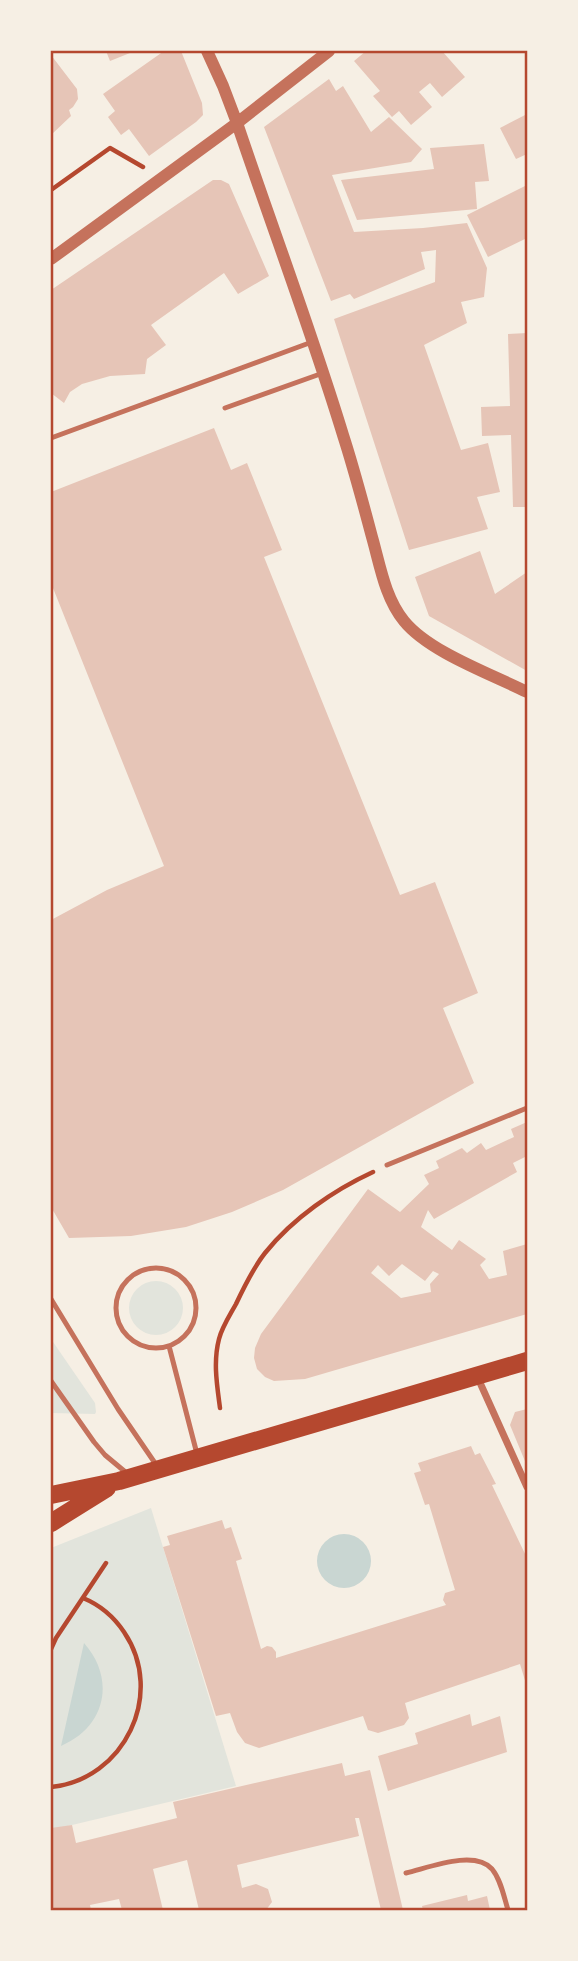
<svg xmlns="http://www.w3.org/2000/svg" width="578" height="1961" font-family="'DejaVu Sans',sans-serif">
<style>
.green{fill:#e2e4dc}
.water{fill:#c9d6d2}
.building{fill:#e6c5b7;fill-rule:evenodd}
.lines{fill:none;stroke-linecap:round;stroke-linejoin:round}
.path{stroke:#b5482f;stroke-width:4.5}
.service{stroke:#c5725c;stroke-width:5}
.minor{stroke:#c5725c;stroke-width:7}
.tertiary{stroke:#c5725c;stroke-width:12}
.primary{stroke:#b5482f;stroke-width:18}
.neatline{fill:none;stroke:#b5482f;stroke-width:2.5}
</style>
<rect width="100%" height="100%" fill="#f6efe4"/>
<!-- green -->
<path class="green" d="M129 1308a27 27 0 1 1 54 0a27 27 0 1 1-54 0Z
M51,1339L95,1403L96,1412L95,1414L51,1413Z
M151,1508L236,1786L51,1830V1548Z"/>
<!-- water -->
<path class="water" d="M317 1561a27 27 0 1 1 54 0a27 27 0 1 1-54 0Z
M84,1643C116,1679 106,1727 61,1746Z"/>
<!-- building -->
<path class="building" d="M106,51H135L110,61Z
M164,51H181L202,103L203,115L196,122L149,156L129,129L121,135L108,117L115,111L103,94Z
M366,51H442L465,77L442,97L430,83L419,92L432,107L411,125L399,111L392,117L373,96L380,91L354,61Z
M51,55L77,89L78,99L73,107L69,110L71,116L51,135Z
M329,79L336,91L343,86L371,132L389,117L422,149L411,162L332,175L354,232L423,228L467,223L487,268L484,297L461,302L467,323L424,345L461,450L488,443L500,492L477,497L488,529L409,550L334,319L435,282L436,250L421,252L425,269L354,299L350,294L331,301L264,127Z
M527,114V154L516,159L500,128Z
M484,144L489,181L475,182L477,209L357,220L341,180L434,169L430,148Z
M213,180H221L229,184L269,276L238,294L224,273L151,325L166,345L147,359L145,374L110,376L82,384L70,392L64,403L51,393V290Z
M527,185V238L488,257L467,215Z
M527,333V507H513L511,435L482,436L481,407L510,406L508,334Z
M214,428L231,470L247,463L282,550L264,557L400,895L435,882L478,993L443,1008L474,1083L283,1190L232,1212L186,1227L131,1236L69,1238L51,1207V920L107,890L164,866L51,583V492Z
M480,551L495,594L527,572V671L429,616L415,577Z
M527,1122V1156L513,1163L517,1172L434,1219L428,1210L421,1227L452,1250L459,1240L486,1259L480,1265L489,1279L507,1275L503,1251L527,1244V1314L305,1379L274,1381L265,1377L257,1369L254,1358L255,1348L261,1334L368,1189L400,1212L429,1184L424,1175L439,1168L436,1161L462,1148L467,1153L481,1143L486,1150L514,1137L511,1129ZM402,1264L425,1281L433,1271L439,1274L430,1284L431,1292L401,1298L371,1273L378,1265L389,1276Z
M527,1409V1466L510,1425L515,1412Z
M471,1446L475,1455L480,1453L496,1484L492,1485L527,1558V1687L520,1664L405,1703L409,1718L404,1725L378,1733L368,1730L363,1716L259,1748L245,1743L237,1732L230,1713L216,1716L163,1547L170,1545L167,1536L222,1520L225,1529L231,1527L242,1559L236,1561L261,1649L267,1646L272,1647L276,1652V1658L446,1605L443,1600L445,1593L455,1590L429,1504L425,1505L414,1473L421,1471L418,1463Z
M470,1714L472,1726L500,1716L507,1752L388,1791L378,1756L418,1744L415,1733Z
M342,1763L345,1776L370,1770L403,1910H381L359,1818H355L359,1836L237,1865L242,1888L256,1884L268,1889L272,1902L266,1910H199L187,1860L153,1869L163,1910H122L119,1899L90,1905L91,1910H51V1828L72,1825L76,1843L177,1818L173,1802Z
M467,1895L468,1901L487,1896L490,1910H423L422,1906Z"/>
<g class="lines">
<!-- path -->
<path class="path" d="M51,190L110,148L143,167
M220,1408C217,1385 213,1362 219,1339C222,1327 230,1315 236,1304C244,1287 254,1267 265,1253C293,1218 334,1190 373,1172
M51,1649L56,1638L106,1563
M51,1787C124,1780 166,1694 124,1632C114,1617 100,1605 83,1598"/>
<!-- service -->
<path class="service" d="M225,408L323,373
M51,438L312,342
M387,1165L527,1108
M116 1308a40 40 0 1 1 80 0a40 40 0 1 1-80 0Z
M51,1299L118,1409L157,1466
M169,1346L197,1454
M51,1381L94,1442L105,1455L129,1475
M406,1873C428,1868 474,1849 492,1869C501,1880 504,1897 508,1910"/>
<!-- minor -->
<path class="minor" d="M477,1376L527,1487"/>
<!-- tertiary -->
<path class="tertiary" d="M207,51L223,86L237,123C272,227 311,330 343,435C354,469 363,503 372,537C380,565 385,598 404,621C429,652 491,674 527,692
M51,259L237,123L329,51"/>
<!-- primary -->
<path class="primary" d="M51,1495L119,1481L527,1361
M51,1523L107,1488"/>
</g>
<!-- border -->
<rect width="578" height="1961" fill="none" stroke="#f6efe4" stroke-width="105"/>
<rect x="52" y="52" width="474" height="1857" class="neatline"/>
</svg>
